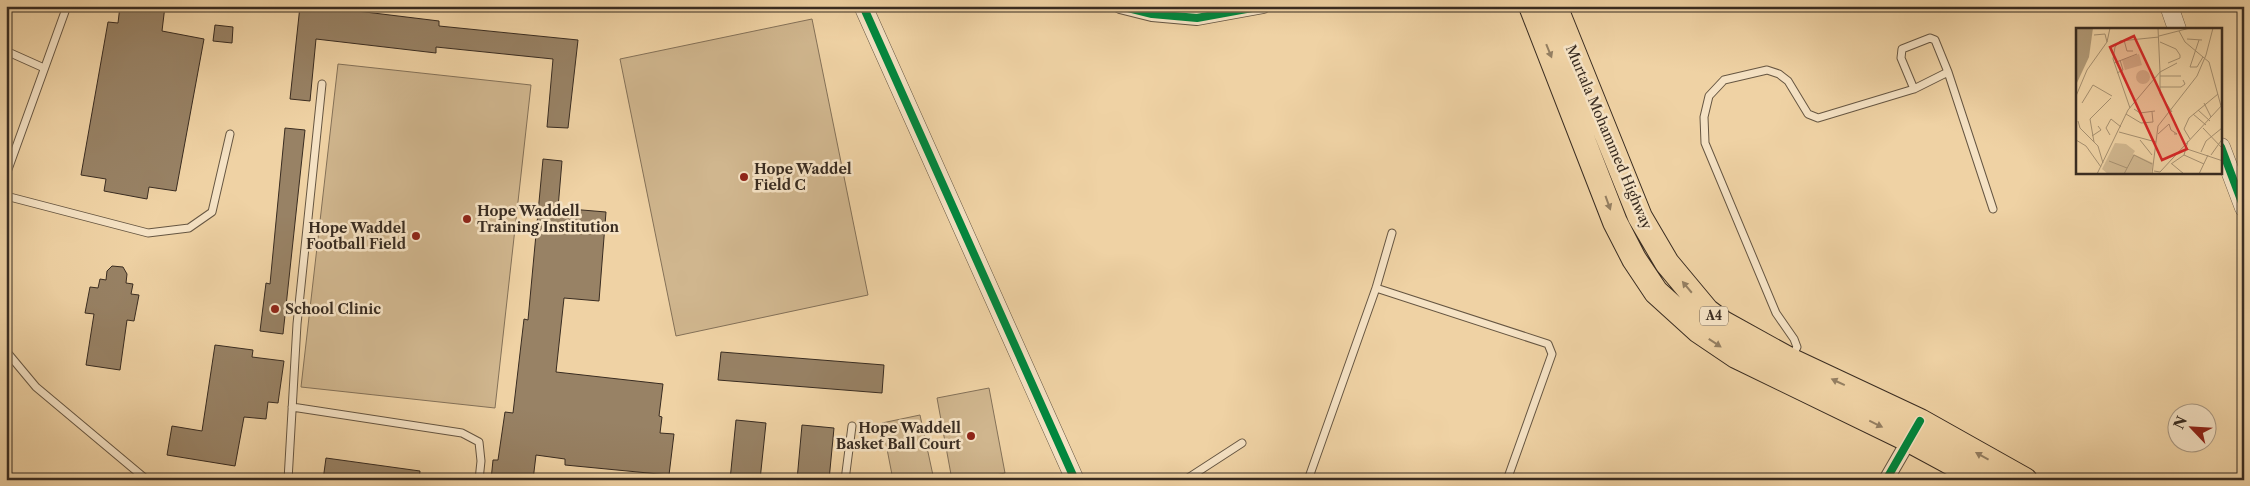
<svg xmlns="http://www.w3.org/2000/svg" width="2250" height="486" font-family="'Libre Caslon Text',serif">
<style>
.green{fill:#d0b68e;stroke:#847158}
.building{fill:#988265;stroke:#392c21}
.lines{fill:none;stroke-linecap:round;stroke-linejoin:round}
.service-casing{stroke:#665642;stroke-width:9}
.minor-casing{stroke:#665642;stroke-width:16}
.tertiary-casing{stroke:#665642;stroke-width:19}
.trunk-casing{stroke:#392c21;stroke-width:26}
.service{stroke:#f5e2c4;stroke-width:7}
.minor{stroke:#f5e2c4;stroke-width:14}
.tertiary{stroke:#f5e2c4;stroke-width:18}
.trunk{stroke:#efd2a4;stroke-width:24}
.cycleway-casing{stroke:#f5e2c4;stroke-width:11}
.cycleway{stroke:#00873e;stroke-width:8}
.oneway{fill:#947f62}
.poi-dot{fill:#8f2418;stroke:#f5e2c4;stroke-width:2}
.labels{text-anchor:middle;stroke-width:5;stroke-linejoin:round;paint-order:stroke}
.shield{fill:#f5e2c4;stroke:#716352;stroke-width:1}
.shield-label{font-size:12px;font-weight:bold;fill:#392c21}
.street-label{font-size:14px;fill:#392c21;stroke:#f5e2c4}
.poi-label{font-size:14px;font-weight:bold;fill:#392c21;stroke:#f5e2c4;text-anchor:start}
.inset-road{fill:none;stroke:#a69070;stroke-width:1}
.view{fill:#d62828;fill-opacity:0.15;stroke:#d62828;stroke-width:2.5}
.inset-edge{fill:none;stroke:#392c21;stroke-width:2.5}
</style>
<rect width="100%" height="100%" fill="#efd2a4"/>
<filter id="stains"><feTurbulence type="fractalNoise" baseFrequency=".004" numOctaves="4"/><feColorMatrix values="0 0 0 0 .2 0 0 0 0 .09 0 0 0 0 .02 0 0 0 .5 -.17"/></filter>
<radialGradient id="worn" r=".72"><stop offset=".6" stop-color="#630" stop-opacity="0"/><stop offset="1" stop-color="#630" stop-opacity=".3"/></radialGradient>
<!-- green -->
<path class="green" d="M812,19L868,295L676,336L620,59Z
M338,64L531,85L495,408L301,387Z
M989,388L1005,473L973,480H952L937,398Z
M920,415L934,480H893L882,423Z"/>
<!-- building -->
<path class="building" d="M120,6H165L162,31L204,39L176,191L149,187L147,199L104,191L106,179L81,175L108,22L118,23Z
M300,6H316L439,21V26L578,40L568,128L547,127L553,59L436,47V53L316,39L310,101L290,99Z
M215,25L233,27L232,43L213,41Z
M285,128L305,130L283,334L260,331L266,283L270,284Z
M543,159L562,161L558,208L606,212L599,301L564,298L556,372L663,384L659,416L662,417L660,433L674,434L669,475L565,465V459L536,455L533,480H491L493,460H498L505,412L513,413L524,319L528,320Z
M112,266L123,267L127,274L126,283L133,284L131,294L139,295L134,321L127,320L120,370L86,365L94,314L85,313L90,287L98,288L100,279L106,280L107,271Z
M215,345L253,350L252,357L284,361L278,403L268,402L266,419L244,417L235,466L167,455L172,426L202,431Z
M721,352L884,365L882,393L718,380Z
M736,420L766,423L760,480H730Z
M802,425L834,428L829,480H797Z
M326,458L420,471L419,480H323Z"/>
<g class="lines">
<!-- service casing -->
<g class="service-casing">
<path id="service" d="M6,51L44,68
M1948,72L1993,209
M6,175L67,6
M6,196L148,233L189,228L212,212L230,134
M1376,288L1548,344L1552,354L1507,480
M6,351L36,387L147,480
M1792,357L1797,347L1794,339L1776,313L1705,143L1704,117L1709,96L1724,80L1767,70L1779,74L1788,81L1808,114L1818,118L1914,89L1948,72L1935,40L1930,38L1902,49L1901,58L1914,89
M292,407L462,433L479,442L481,461L479,480
M288,480L297,324L322,84
M845,480L852,426
M1185,480L1242,443
M1308,480L1376,288L1392,233"/>
</g>
<!-- minor casing -->
<g class="minor-casing">
<path id="minor" d="M1120,6L1152,14L1197,18L1263,6
M1886,480L1912,435"/>
</g>
<!-- tertiary casing -->
<g class="tertiary-casing">
<path id="tertiary" d="M863,6L1075,480
M2169,6L2177,29
M2221,147L2244,208"/>
</g>
<!-- trunk casing -->
<g class="trunk-casing">
<path id="trunk" d="M1531,6L1615,222L1634,259L1656,292L1699,331L1736,356L1909,440L1983,480
M1555,6L1640,217L1667,263L1707,311L1723,323L1790,360L1920,421L2025,480"/>
</g>
<!-- service -->
<use href="#service" class="service"/>
<!-- minor -->
<use href="#minor" class="minor"/>
<!-- tertiary -->
<use href="#tertiary" class="tertiary"/>
<!-- trunk -->
<use href="#trunk" class="trunk"/>
<!-- cycleway casing -->
<g class="cycleway-casing">
<path id="cycleway" d="M863,6L1075,480
M1120,6L1152,14L1197,18L1263,6
M2221,147L2244,208
M1886,480L1920,421"/>
</g>
<!-- cycleway -->
<use href="#cycleway" class="cycleway"/>
</g>
<!-- one-way arrows -->
<defs><path id="oneway-solid" d="M-6-.8H1V-3.2L6.5 0L1 3.2V.8H-6Z" transform="scale(1.25)"/></defs>
<g class="oneway">
<use href="#oneway-solid" transform="translate(1549 51) rotate(68)"/>
<use href="#oneway-solid" transform="translate(1608 203) rotate(70)"/>
<use href="#oneway-solid" transform="translate(1687 287) rotate(-130)"/>
<use href="#oneway-solid" transform="translate(1715 343) rotate(33)"/>
<use href="#oneway-solid" transform="translate(1838 382) rotate(-155)"/>
<use href="#oneway-solid" transform="translate(1876 424) rotate(26)"/>
<use href="#oneway-solid" transform="translate(1982 456) rotate(-151)"/>
</g>
<!-- markers -->
<g class="poi-dot">
<circle cx="744" cy="177" r="5"/>
<circle cx="467" cy="219" r="5"/>
<circle cx="416" cy="236" r="5"/>
<circle cx="275" cy="309" r="5"/>
<circle cx="971" cy="436" r="5"/>
</g>
<g class="labels">
<!-- shield labels -->
<rect class="shield" x="1700" y="306.5" width="28" height="19" rx="4"/>
<g class="shield-label">
<text x="1714" y="320">A4</text>
</g>
<!-- street labels -->
<g class="street-label">
<text transform="translate(1609 137) rotate(67)" y="5">Murtala Mohammed Highway</text>
</g>
<!-- poi labels -->
<g class="poi-label">
<text x="754" y="174">Hope Waddel<tspan x="754" dy="16">Field C</tspan></text>
<text x="477" y="216">Hope Waddell<tspan x="477" dy="16">Training Institution</tspan></text>
<text x="406" y="233" text-anchor="end">Hope Waddel<tspan x="406" dy="16">Football Field</tspan></text>
<text x="285" y="314">School Clinic</text>
<text x="961" y="433" text-anchor="end">Hope Waddell<tspan x="961" dy="16">Basket Ball Court</tspan></text>
</g>
</g>
<!-- overview -->
<g transform="translate(2076 28)">
<rect width="146" height="146" fill="#efd2a4"/>
<path d="M63,26L66,37L49,42L46,32ZM60 49a7 7 0 1 1 14 0a7 7 0 1 1-14 0ZM39,115L50,116L59,123L57,126L77,135L75,146H32L26,141Z" fill="#d0b68e"/>
<path d="M0,0H17L13,29L0,57Z" fill="#b19a77"/>
<path class="inset-road" d="M103,3L109,14L133,34L145,78M18,7L29,6L31,14M83,8L114,0M111,11L126,12M48,12L51,23H57M123,12L114,39H121L127,29M84,14L100,21L104,27V30L92,35M38,35L61,26M41,45L47,42L44,32M84,48H105M84,59H105L109,56L107,52M0,68L11,42L31,14L34,0M6,75L17,57L36,68M128,75L135,89M54,80L37,31L39,19L44,13L83,9M58,81L64,85L79,83M122,82L134,93M96,84L84,66V44L101,35M50,86L65,95L77,94L76,84M117,86L130,97M2,93L4,100L22,118L27,135M127,100L147,121M43,104L80,114M82,106L93,96L95,102L101,106H98M34,107L30,100L35,91L45,99M16,108L25,102L22,98M114,111L108,101L113,90L142,66M0,112L10,118L25,139M64,112L76,127M18,114L14,91L35,70M111,121L147,133M125,124L130,113L146,100M108,127L128,136M135,127L147,110M33,133L51,140M95,136L108,127L112,113M96,136L108,146M78,143L84,144L147,76M21,146L52,82L84,44L82,0M48,146L58,127L76,136M76,146L82,98L121,48L130,27L137,0M123,146L132,127"/>
<path class="view" d="M58,8L111,121L86,132L34,19Z"/>
<rect width="146" height="146" class="inset-edge"/>
</g>
<!-- margin -->
<rect width="2250" height="486" fill="none" stroke="#efd2a4" stroke-width="25"/>
<rect x="8" y="8" width="2235" height="471" fill="none" stroke="#392c21" stroke-width="2.5"/>
<rect x="12" y="12" width="2225" height="461" fill="none" stroke="#392c21"/>
<!-- north arrow -->
<g transform="translate(2192 428) rotate(295)"><circle r="24" fill="#f5e2c4" stroke="#aa9983"/>
<path d="M0-4L9 19L0 12L-9 19Z" fill="#8f2418"/>
<text y="-8" font-size="14" font-weight="bold" text-anchor="middle" fill="#392c21">N</text>
</g>
<rect width="100%" height="100%" filter="url(#stains)"/>
<rect width="100%" height="100%" fill="url(#worn)"/>
</svg>
